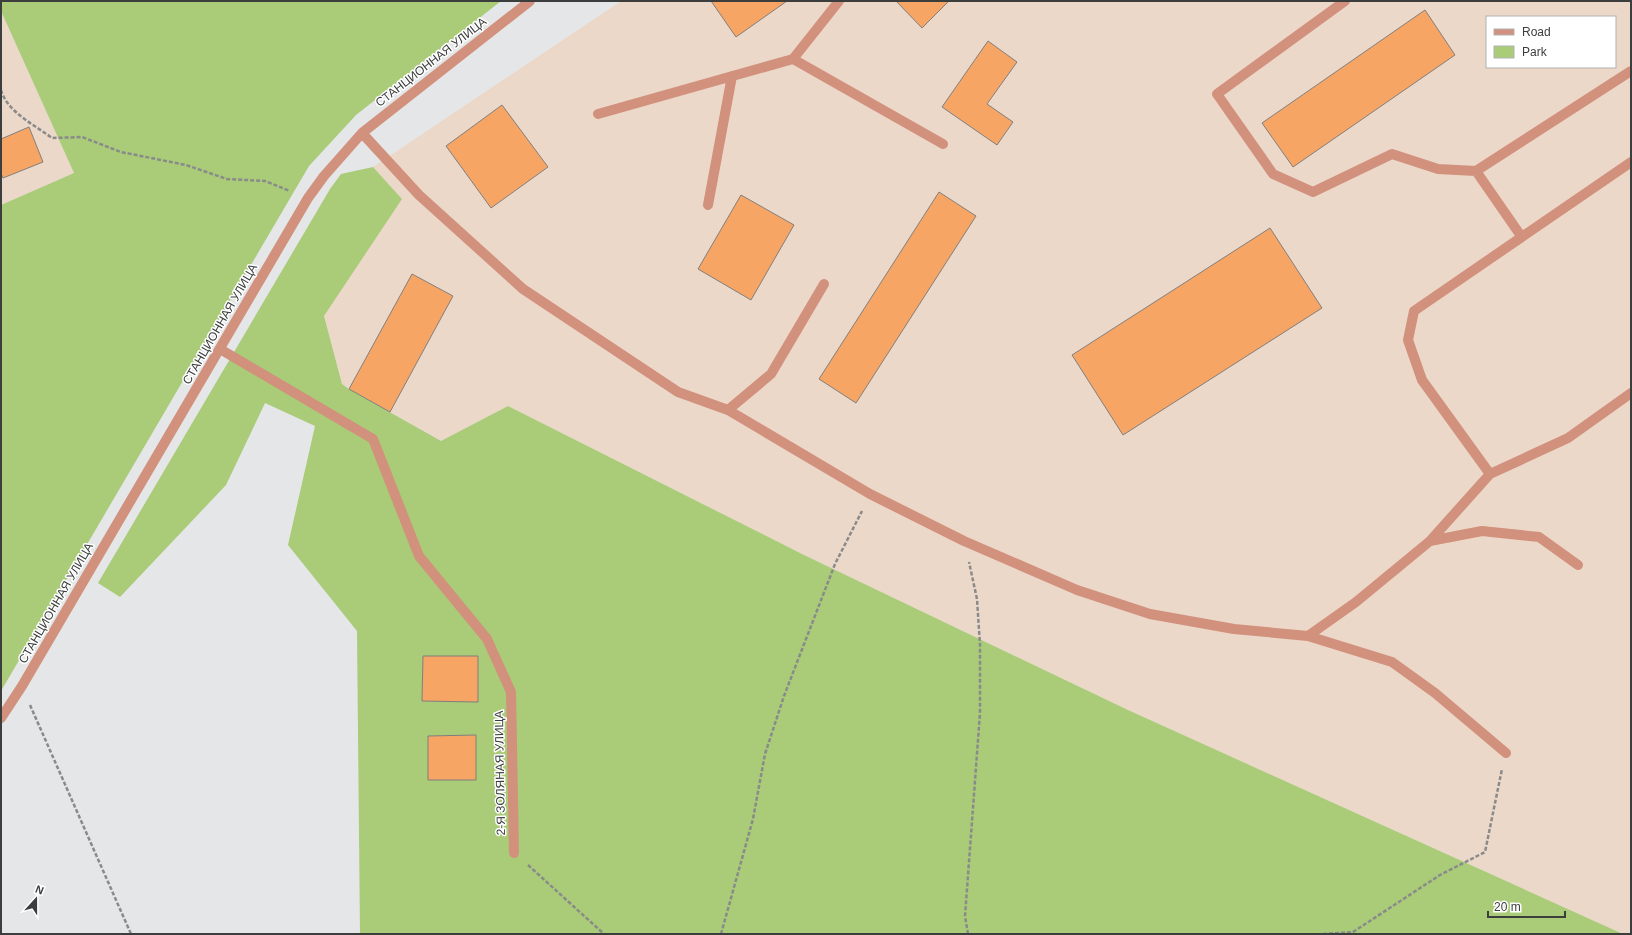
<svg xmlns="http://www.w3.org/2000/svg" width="1632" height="935" font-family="Arial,sans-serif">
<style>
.industrial{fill:#ecd8c9;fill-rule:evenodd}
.green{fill:#aacb77}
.building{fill:#f7a564;stroke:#817f7e}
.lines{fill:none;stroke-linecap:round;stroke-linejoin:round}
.path{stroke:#898b8b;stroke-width:2.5;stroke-dasharray:4 2;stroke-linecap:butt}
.minor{stroke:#d1917d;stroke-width:10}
.labels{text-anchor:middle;stroke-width:3;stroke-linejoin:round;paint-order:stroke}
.street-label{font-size:12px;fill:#3c3d3d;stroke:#fff}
</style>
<rect width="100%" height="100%" fill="#e4e6e8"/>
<!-- industrial -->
<path class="industrial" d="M621,1H1631V934H1623L1128,710L804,555L508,406L441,441L342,384L324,316L402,199L373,167ZM1487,17H1615V67H1487Z
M1,11L74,173L1,205Z"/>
<!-- green -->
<path class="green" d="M1,1H501L356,115L309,166L1,691V205L74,173L1,11Z
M373,167L402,199L324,316L342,384L349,389L441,441L508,406L804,555L1128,710L1623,934H360L357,631L288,545L315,426L265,403L226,485L120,597L98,583L330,189L341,174Z"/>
<!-- building -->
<path class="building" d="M711,1H787L736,37Z
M896,1H949L922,28Z
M1425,10L1455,55L1293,167L1262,123Z
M988,41L1017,62L987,104L1013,122L997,145L942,107Z
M502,105L548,167L491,208L446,146Z
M29,127L43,162L3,178L1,174V139Z
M939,192L976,216L856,403L819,379Z
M741,195L794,225L751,300L698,269Z
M1270,228L1322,308L1123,435L1072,355Z
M412,274L453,296L390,412L349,389Z
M423,656H478V702L422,701Z
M476,735V780H428V736Z"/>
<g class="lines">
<!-- path -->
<path class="path" d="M1,90C7,112 35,125 52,138L82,137L121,152L186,165L227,179L265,181L290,191
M30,705L131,934
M528,865L604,934
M721,934L753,819L765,754L784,696L835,564L862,511
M968,934L965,916L980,713V645L977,599L969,562
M1323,934L1353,932L1440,875L1485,852L1502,769"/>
<!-- minor -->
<path class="minor" d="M1345,1L1217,94L1273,174L1313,192L1392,154L1438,169L1476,171L1521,236
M793,59L943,144
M598,114L793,59L839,1
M362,133L419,195L523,289L678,392L728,410L870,494L964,541L1077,590L1150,614L1234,629L1308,636L1392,662L1435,693L1506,753
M1476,171L1631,71
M708,205L732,76
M220,349L373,439L419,556L487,639L511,692L514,853
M728,410L771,374L824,284
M1490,474L1568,438L1631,393
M1430,541L1482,531L1539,537L1578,565
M1308,636L1356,602L1430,541L1490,474L1422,380L1408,340L1414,311L1631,162
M1,718L22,686L308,198L324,176L362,133L530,1"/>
</g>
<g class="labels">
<!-- street labels -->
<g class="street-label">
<text transform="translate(431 62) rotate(-38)" y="4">СТАНЦИОННАЯ УЛИЦА</text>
<text transform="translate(220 324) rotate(-60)" y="4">СТАНЦИОННАЯ УЛИЦА</text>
<text transform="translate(56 603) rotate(-60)" y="4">СТАНЦИОННАЯ УЛИЦА</text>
<text transform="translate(500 773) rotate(-91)" y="4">2-Я ЗОЛЯНАЯ УЛИЦА</text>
</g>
</g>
<!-- border -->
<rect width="1632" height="935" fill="none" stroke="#3c3d3d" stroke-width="4"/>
<!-- legend -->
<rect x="1486" y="16" width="130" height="52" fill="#ffffff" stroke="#b1b1b1"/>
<rect x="1494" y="29" width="20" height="6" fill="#d1917d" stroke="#b1b1b1"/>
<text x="1522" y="36" font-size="12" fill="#3c3d3d">Road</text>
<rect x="1494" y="46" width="20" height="12" fill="#aacb77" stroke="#b1b1b1"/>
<text x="1522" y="56" font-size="12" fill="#3c3d3d">Park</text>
<!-- north arrow -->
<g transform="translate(36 899) rotate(21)" stroke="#ffffff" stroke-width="3" paint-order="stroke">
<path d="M0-3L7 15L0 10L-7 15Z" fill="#3c3d3d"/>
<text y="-6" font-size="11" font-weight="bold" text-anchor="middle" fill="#3c3d3d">N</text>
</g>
<!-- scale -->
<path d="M1488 911v6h77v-6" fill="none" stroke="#3c3d3d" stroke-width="2"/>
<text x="1494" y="911" font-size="12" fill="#3c3d3d" stroke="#ffffff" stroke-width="3" paint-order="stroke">20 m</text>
</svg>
